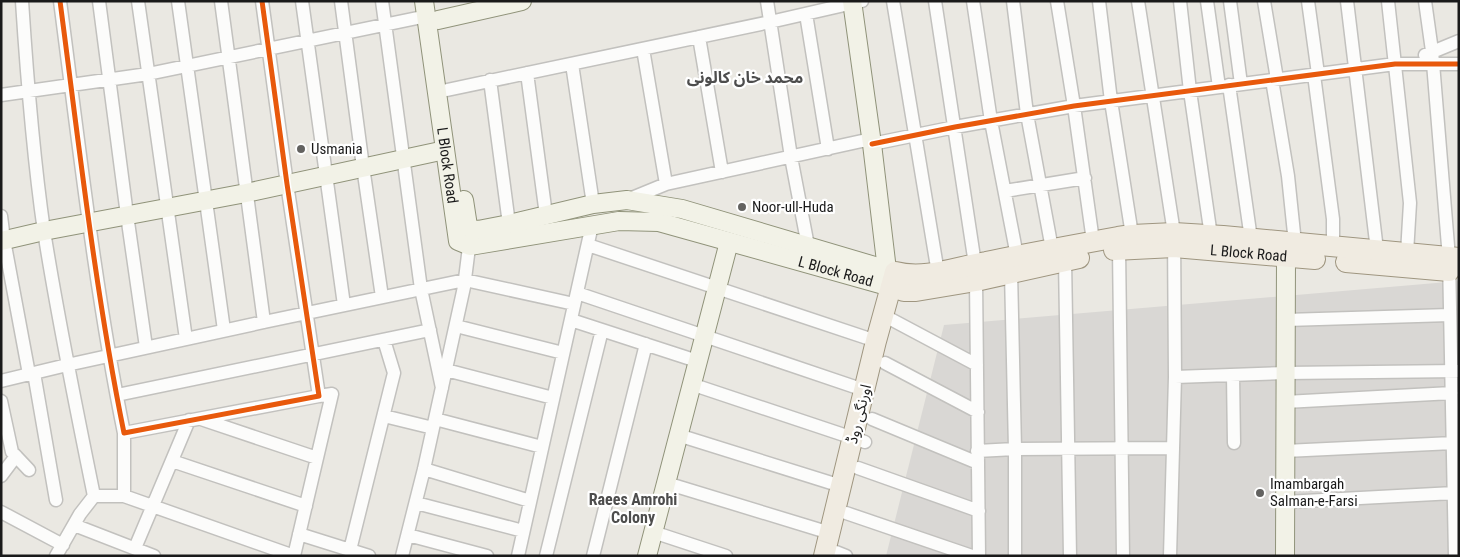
<svg xmlns="http://www.w3.org/2000/svg" width="1460" height="557" font-family="'Roboto Condensed','Noto Sans Arabic',sans-serif">
<style>
.residential{fill:#d9d7d4}
.lines{fill:none;stroke-linecap:round;stroke-linejoin:round}
.street-casing{stroke:#c2c1be;stroke-width:15}
.secondary-casing{stroke:#90937a;stroke-width:20}
.primary-casing{stroke:#9f9680;stroke-width:22}
.street{stroke:#fcfcfb;stroke-width:12}
.secondary{stroke:#f2f2e7;stroke-width:18}
.primary{stroke:#f0ebe1;stroke-width:20}
.cycleway-casing{stroke:#fff;stroke-width:8}
.cycleway{stroke:#e8590c;stroke-width:5}
.poi-dot{fill:#636260;stroke:#fff;stroke-width:2}
.labels{text-anchor:middle;stroke-width:4.5;stroke-linejoin:round;paint-order:stroke}
.poi-label{font-size:15px;fill:#1a1a1a;stroke:#fff;text-anchor:start}
.street-label{font-size:15px;fill:#1a1a1a;stroke:#fff}
.neighbourhood-label{font-size:16px;font-weight:bold;fill:#4d4d4d;stroke:#fff}
</style>
<rect width="100%" height="100%" fill="#eae8e2"/>
<!-- residential -->
<path class="residential" d="M1459,281V556H886L944,325Z"/>
<g class="lines">
<!-- street casing -->
<g class="street-casing">
<path id="street" d="M22,1C27,78 33,155 44,231C58,320 76,408 94,496
M60,1C79,145 95,290 124,433L319,396L287,184L262,1
M99,1L127,215L146,347
M138,1L186,339
M178,1L224,330
M221,1L264,322
M302,1L344,305
M341,1L363,167L382,297
M382,1L421,289L442,388
M767,1L791,157L808,246
M893,1L938,273
M935,1L975,264
M973,1L991,121L1017,256
M1013,1L1027,114L1052,249
M1057,1L1074,106L1093,241
M1099,1L1111,101L1132,235
M1138,1L1174,233L1175,377L1170,556
M1180,1L1190,91L1211,236
M1207,1L1219,87
M1230,1L1241,84
M1264,1L1277,79
M1308,1L1318,74
M1347,1L1377,250
M1388,1L1410,203L1407,253
M1425,1L1432,51L1449,258L1455,556
M806,14L828,149
M699,37L722,172
M643,49L666,184
M1425,55L1459,41
M572,64L593,204
M527,73L546,215
M1314,75L1333,219V247
M490,80L509,224
M1272,80L1288,176L1295,243
M1229,85L1251,239
M447,90L770,22L862,1
M1,95L148,74L427,16
M872,144L955,127L1074,106L1395,64H1459
M1005,191L1085,178
M627,200L666,184L871,139
M1,216L4,240L29,374
M588,245L876,341
M1119,249L1123,556
M1065,260L1070,556
M1011,272L1015,449V556
M976,281L979,556
M577,293L864,390
M883,315L977,365
M571,320L697,361
M1286,320L1450,315
M456,326L563,353
M885,363L978,412
M446,370L553,398
M34,373L56,500
M1233,375L1234,443
M1175,377L1286,373L1459,371
M1,381L67,365L264,322L465,280L574,304
M691,384L865,442
M117,395L430,330
M1,401L12,452L29,470
M1285,402L1452,393
M384,416L433,428
M201,419L317,458
M435,419L542,447
M872,419L978,463
M678,435L841,486
M977,451L1015,449L1173,448
M1285,451L1453,443
M172,461L306,506
M858,468L979,511
M424,469L530,501
M1,476L16,456
M666,483L830,533
M124,496V433
M1285,502L1454,493
M416,503L523,531
M1,512L63,545
M846,513L972,556
M74,525L154,556
M653,532L726,556
M299,534L369,556
M408,535L487,556
M135,548L189,420
M350,550L394,373L384,340
M836,552L846,556
M56,556L80,514L94,496H124L294,556L332,394L319,396
M402,556L424,469L464,287L470,239
M518,556L592,225
M546,556L602,330
M593,556L646,344"/>
</g>
<!-- secondary casing -->
<g class="secondary-casing">
<g id="secondary">
<path id="s1" d="M424,1L458,241L470,246L619,221L659,222L891,287"/>
<path d="M852,1L872,144L887,270"/>
<path d="M438,20L522,1"/>
<path d="M464,200L468,226L471,229L478,230L509,224L593,204L627,200L682,209L895,272"/>
<path d="M1,241L44,231L246,193L445,150"/>
<path d="M647,556L729,242"/>
<path d="M1285,556L1286,256"/>
</g>
</g>
<!-- primary casing -->
<g class="primary-casing">
<g id="primary">
<path id="s2" d="M1114,250L1174,247L1315,259"/>
<path d="M1346,262L1449,271"/>
<path d="M891,287L904,291H916L976,281L1079,258"/>
<path d="M824,556L876,341L895,272C925,280 956,267 986,262C1030,253 1074,245 1118,237L1132,235L1174,233L1223,236L1459,258"/>
</g>
</g>
<!-- street -->
<use href="#street" class="street"/>
<!-- secondary -->
<use href="#secondary" class="secondary"/>
<!-- primary -->
<use href="#primary" class="primary"/>
<!-- cycleway casing -->
<g class="cycleway-casing">
<path id="cycleway" d="M60,1C79,145 95,290 124,433L319,396L287,184L262,1
M872,144L955,127L1074,106L1395,64H1459"/>
</g>
<!-- cycleway -->
<use href="#cycleway" class="cycleway"/>
</g>
<!-- markers -->
<g class="poi-dot">
<circle cx="301" cy="149" r="5"/>
<circle cx="742" cy="207" r="5"/>
<circle cx="1260" cy="493" r="5"/>
</g>
<g class="labels">
<!-- poi labels -->
<g class="poi-label">
<text x="311" y="154">Usmania</text>
<text x="752" y="212">Noor-ull-Huda</text>
<text x="1270" y="489">Imambargah<tspan x="1270" dy="17">Salman-e-Farsi</tspan></text>
</g>
<!-- street labels -->
<g class="street-label">
<text dy="5" stroke="none"><textPath href="#s1" startOffset="166">L Block Road</textPath></text>
<text dy="5" stroke="none"><textPath href="#s2" startOffset="135">L Block Road</textPath></text>
<text dy="5" stroke="none"><textPath href="#s1" startOffset="630">L Block Road</textPath></text>
<text transform="translate(859 414) rotate(-76)" y="5">اورنگی روڈ</text>
</g>
<!-- neighbourhood labels -->
<g class="neighbourhood-label">
<text x="745" y="83">محمد خان کالونی</text>
<text x="633" y="505">Raees Amrohi<tspan x="633" dy="18">Colony</tspan></text>
</g>
</g>
<!-- border -->
<rect width="1460" height="557" fill="none" stroke="#1a1a1a" stroke-width="5"/>
</svg>
